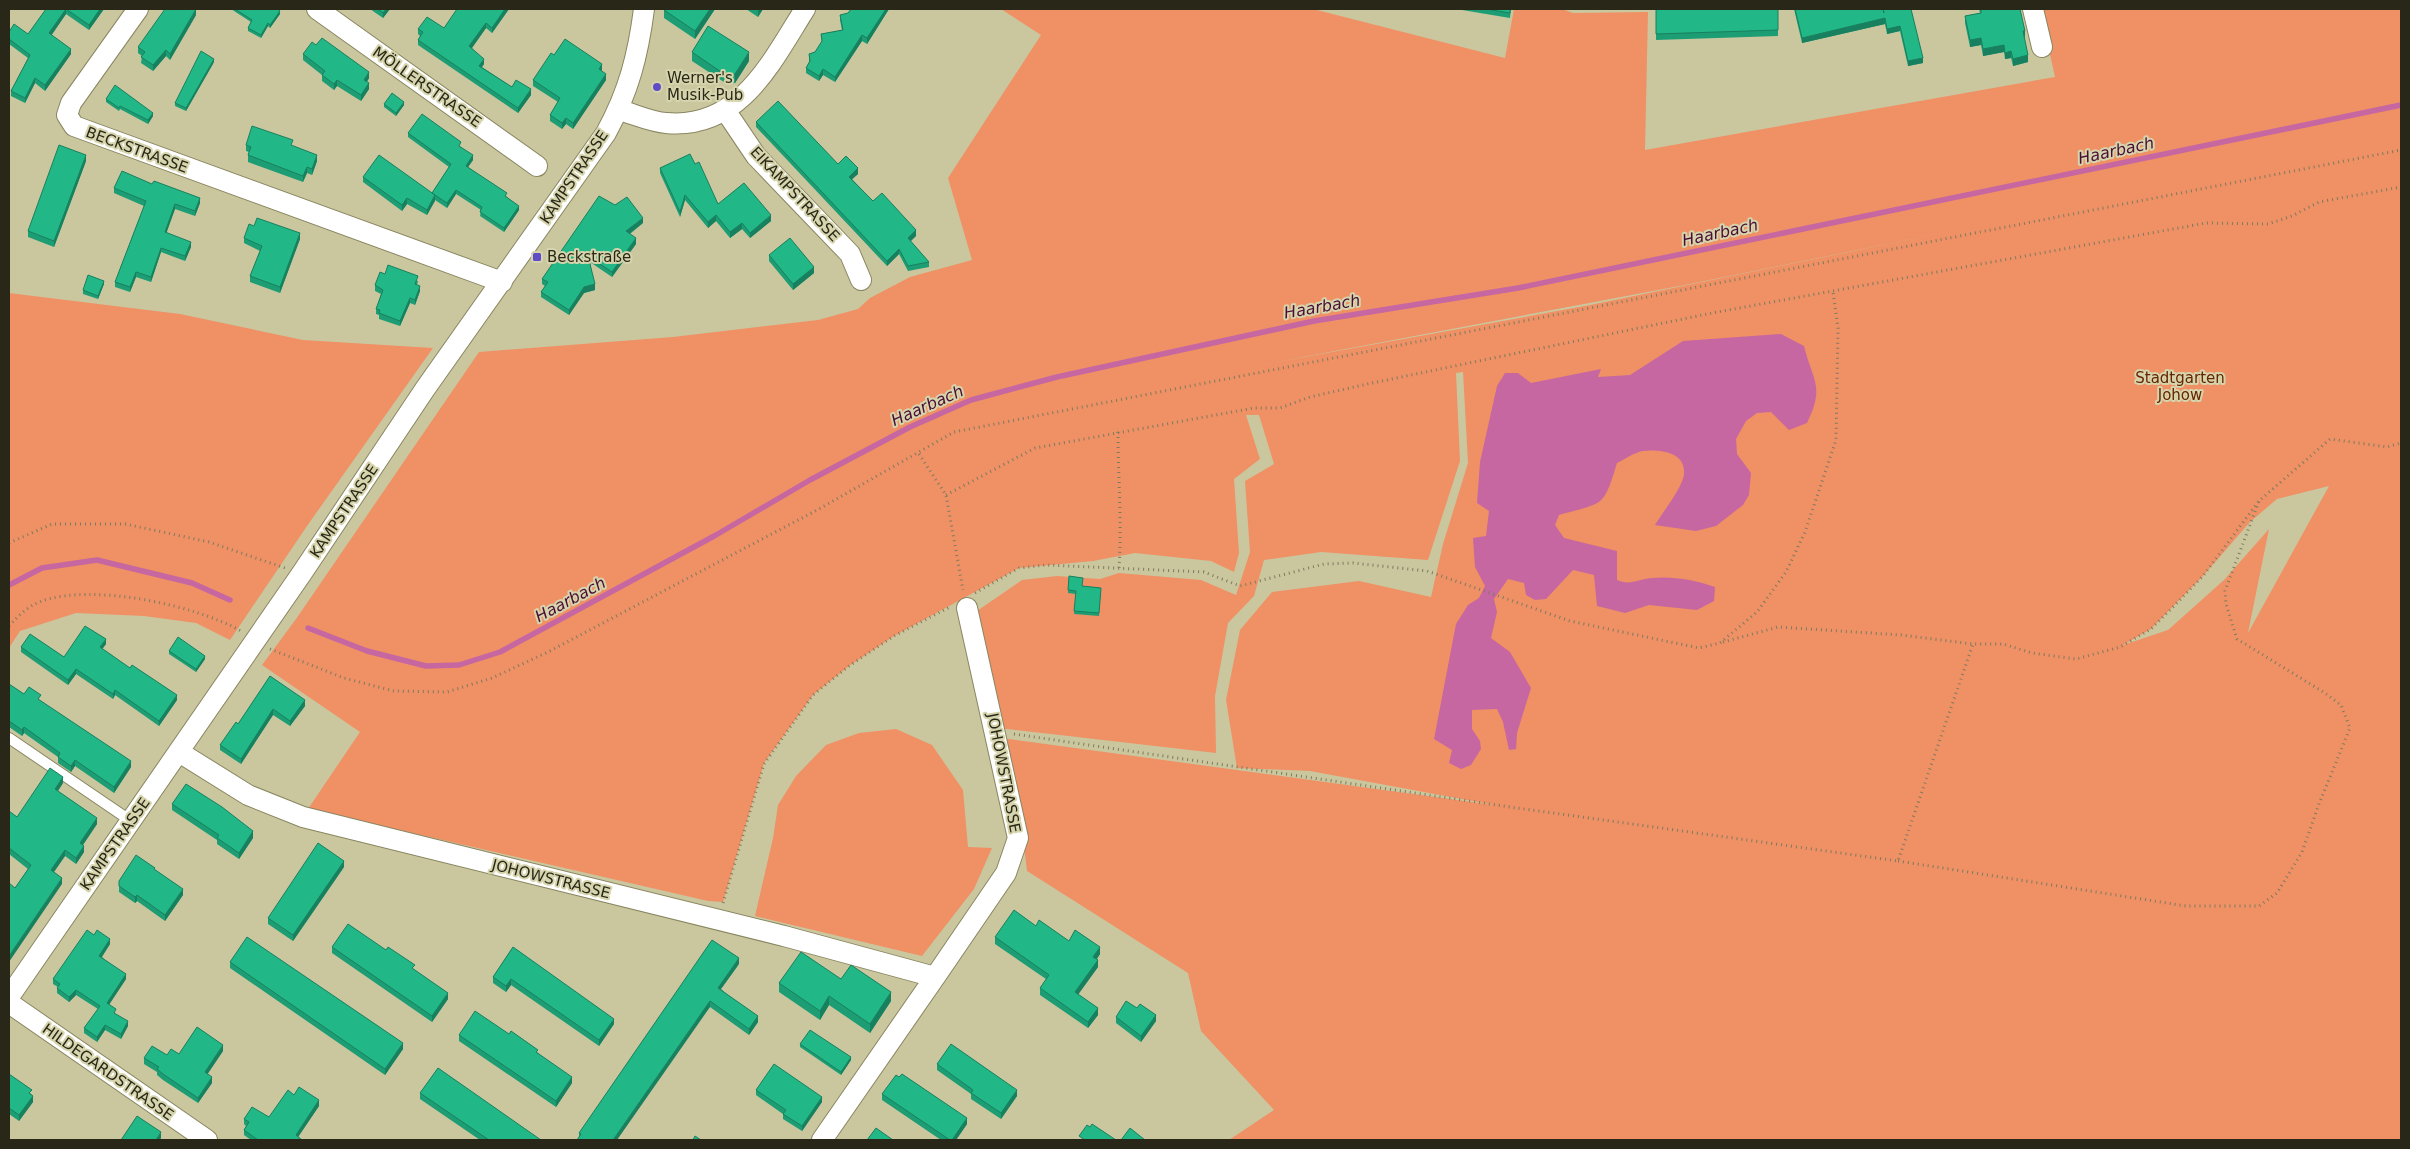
<svg xmlns="http://www.w3.org/2000/svg" width="2410" height="1149" font-family="'DejaVu Sans',sans-serif">
<style>
.green{fill:#f09065;fill-rule:evenodd}
.water{fill:#c667a1}
.lines{fill:none;stroke-linecap:round;stroke-linejoin:round}
.stream{stroke:#c667a1;stroke-width:5.5}
.service-casing{stroke:#898661;stroke-width:12}
.minor-casing{stroke:#898661;stroke-width:22}
.path{stroke:#7d7b5f;stroke-width:3;stroke-dasharray:1 4;stroke-linecap:butt}
.service{stroke:#fff;stroke-width:10}
.minor{stroke:#fff;stroke-width:20}
.wall{fill:#1d9d73}
.shaded-wall{fill:#18805e}
.building{fill:#22b786;stroke:#18805e}
.poi-dot{fill:#5e4dc6;stroke:#d6d4ac;stroke-width:2}
.labels{text-anchor:middle;stroke-width:4;stroke-linejoin:round;paint-order:stroke}
.poi-label{font-size:15px;fill:#292818;stroke:#d6d4ac;text-anchor:start}
.street-label{font-size:15px;fill:#292818;stroke:#d6d4ac}
.park-label{font-size:15px;fill:#652501;stroke:#d6d4ac}
.water-label{font-size:16px;font-style:italic;fill:#4a0d36;stroke:#d6d4ac}
</style>
<rect width="100%" height="100%" fill="#cac79f"/>
<!-- green -->
<path class="green" d="M1001,9H1313L1505,58L1514,9H1562L1573,13L1648,12L1645,150L2055,77L2040,9H2401V1140H1229L1274,1110L1201,1031L1188,973L1027,871L1023,838L1002,738L1494,805L1310,771L1237,768L1226,700L1240,630L1272,592L1359,581L1431,597L1443,544L1468,463L1463,372L1456,373L1460,461L1428,560L1321,552L1264,560L1254,596L1228,623L1215,696L1216,753L998,728L977,611L1022,580L1057,576L1100,579L1119,573L1201,580L1236,595L1250,552L1245,481L1274,464L1259,415H1246L1260,459L1234,479L1239,553L1234,572L1211,561L1135,553L1093,561L1019,568L894,636L849,666L813,695L764,763L723,902L708,901L308,809L360,732L262,665L296,619L479,352L673,337L818,320L858,309L870,298L910,277L972,260L948,178L1041,35ZM1966,228L1590,305L1266,364L1685,285ZM2329,486L2248,633L2269,529L2224,580L2168,630L2123,645L2151,629L2203,576L2250,522L2277,499Z
M9,293L180,314L303,340L433,348L307,526L230,640L196,623L144,616L76,613L20,631L9,648Z
M896,729L932,745L963,790L968,847L992,848L974,889L922,956L755,916L773,838L778,805L796,776L826,745L859,733Z"/>
<!-- water -->
<path class="water" d="M1781,334L1804,346C1813,382 1825,386 1807,423L1789,430L1771,412L1757,413L1746,421L1736,439L1737,454L1751,473L1749,495L1743,505L1716,526L1696,531L1655,525C1662,513 1683,487 1684,474C1686,451 1658,449 1642,451C1634,453 1625,459 1617,463C1603,509 1604,502 1559,515L1555,525L1564,538L1617,551V580C1630,586 1638,579 1652,578C1673,576 1695,580 1715,587L1714,601L1697,610L1649,605L1625,613L1597,606L1594,575L1573,570L1546,599L1535,600L1526,595L1524,583L1508,579L1494,599L1497,612L1491,638L1510,652L1531,688L1517,733L1516,749L1509,750L1503,722L1497,709L1472,710V729L1480,741L1481,749L1471,765L1461,769L1449,763L1452,750L1434,739L1456,624L1468,605L1479,598L1485,586L1475,567L1473,538L1486,536L1489,511L1477,503L1480,462L1497,386L1505,373H1518L1531,383L1601,369L1598,377L1630,375L1683,341Z"/>
<g class="lines">
<!-- stream -->
<path class="stream" d="M9,585L42,568L97,560L192,583L230,600
M308,628L367,651L426,666L459,665L500,652L716,535L810,480L910,427L971,400L1057,377L1314,321L1518,288L2401,105"/>
<!-- service casing -->
<g class="service-casing">
<path id="service" d="M9,738L131,821"/>
</g>
<!-- minor casing -->
<g class="minor-casing">
<path id="minor" d="M138,9L71,103L67,115L74,126L502,282
M317,9L537,166
M2033,9L2042,47
M619,110C634,114 651,122 666,123C740,130 772,61 805,9
M725,110L756,156L850,254L861,280
M179,752L248,795L303,817L784,936L935,977L822,1140
M935,977L1006,873L1018,838L967,608
M9,997L302,573L425,389L606,133C629,91 638,55 644,9
M9,1003L207,1140"/>
</g>
<!-- path -->
<path class="path" d="M1118,432C1118,477 1122,522 1119,568
M919,454L946,495L963,590
M946,495L1035,448L1254,408H1280L1310,397L1372,383L1712,313L2206,223L2268,224L2292,216L2319,202L2401,187
M9,543L52,524H125L209,542L285,568
M975,593L1019,568L1046,565L1204,572L1240,586L1324,564L1353,563L1427,571L1570,621L1699,648L1720,643L1757,612L1786,572L1805,532L1836,440L1838,328L1833,292
M9,626C19,615 28,606 42,601C93,583 195,605 241,631
M1723,642L1778,627L1901,635L1973,644H2003L2032,653L2076,659L2120,647L2151,629L2172,608L2203,576L2259,501L2330,439L2387,447L2401,443
M270,649L344,678L394,691L447,692L492,678L548,652L819,509L954,432L2401,150
M1014,734L1510,807L1898,861L1973,644
M1898,861L2186,906H2259L2277,893L2302,852L2319,804L2350,728L2341,705L2325,693L2237,639L2226,604L2225,591L2259,501
M723,903L764,764L813,695L849,666L894,636L950,607"/>
<!-- service -->
<use href="#service" class="service"/>
<!-- minor -->
<use href="#minor" class="minor"/>
</g>
<!-- wall -->
<path class="wall" d="M47,9H104L89,30L66,14L51,35L71,54L45,91L35,83L25,103L11,96V91L28,58L9,44V32L28,34Z
M231,9H277L280,14L270,28L268,26L261,38L248,31V28L251,22Z
M370,9H390L383,18Z
M509,9L492,33L486,28L472,48L484,64L482,67L512,87L531,95L518,113L418,45V40L420,36L418,34V29L444,28Z
M715,9L695,39L664,18V10Z
M746,9H763L758,17Z
M889,9L867,44L862,41L835,82L823,75L819,81L806,73V68L809,62V54L815,52L822,43L821,34L842,30L840,20V15Z
M1456,9H1511L1510,18Z
M1656,9H1778V36L1656,40Z
M1794,9H1911L1923,63L1908,66L1900,31L1887,34L1885,24L1802,43Z
M1979,9H2020L2025,37L2024,38L2028,62L2013,66L2011,58L2005,59L2004,52L1983,56L1981,45L1970,47L1965,23V16L1980,13Z
M196,15L170,60L166,56L153,71L141,63L142,56L138,53V47Z
M692,52L749,61L735,83L727,84L692,61Z
M303,54L369,78L367,82L369,89L361,101L337,86L334,90L322,81V75L303,60Z
M554,55L602,70L601,71L606,80L573,129L566,124L562,129L550,121V115L558,102L533,86V80Z
M214,62L186,111L175,106V103Z
M106,99L153,116L148,124L120,109L119,111L106,102Z
M384,104L404,105L396,116L384,107Z
M756,122L858,174L852,179L873,201L916,236L910,241L929,262V267L908,271L899,254L887,266L756,127Z
M408,133L461,147L473,160L468,167L507,197L519,210L504,232L480,216L481,210L456,194L447,208L435,200L427,215L407,204L402,211L363,182V177L432,193L449,167L408,137Z
M246,145L293,146L317,161L312,175L307,173L303,182L248,162V155L249,152L246,151Z
M86,161L54,247L28,237V231Z
M695,164L718,204L771,221L750,238L742,229L730,238L716,221L708,228L685,200L680,217L660,173V168Z
M114,188L200,203L195,216L175,209L166,233L191,247L185,261L161,252L151,282L136,277L130,292L115,287V282L144,206L114,193Z
M643,223L630,234L636,244L612,277L590,262L595,290L584,293L569,315L541,297V292L545,286L542,284V279Z
M254,226L300,239L280,293L250,282V276L260,251L244,243V238Z
M769,255L814,273L793,290L769,261Z
M385,274L418,281L417,285L420,291L415,305L410,303L400,326L379,319V315L376,314V309L381,294L375,291V285Z
M104,284L98,299L83,294V290Z
M1069,576L1082,586L1101,588L1099,616L1074,614L1076,594L1068,593Z
M106,644L102,649L177,700L159,726L115,695L113,699L76,674L68,685L21,652V647L64,657Z
M169,651L205,659L196,672L169,654Z
M270,676L305,706L290,726L273,715L241,764L220,750V745L238,724Z
M9,684L24,694L41,701L131,767L114,793L75,766L71,772L58,763V757L24,733L22,736L9,727Z
M63,783L58,791L97,824L83,845L84,852L76,864L65,856L54,872L62,884L15,888L28,869L9,854V811L17,817Z
M172,804L253,838L239,859L217,844V840L172,810Z
M344,867L293,941L268,924V918Z
M155,870L183,895L165,921L137,901L135,903L119,892V881Z
M94,935L110,944L102,957L126,979L109,1004L116,1015L128,1026L121,1039L105,1030L97,1042L84,1033V1028L98,1009L76,995L69,1002L57,993V988L58,987L53,984V979Z
M995,937L1069,941L1100,954L1097,959L1098,967L1078,994L1098,1015L1088,1028L1040,995V988L1046,979L995,944Z
M332,947L415,970L448,999L432,1022L332,953Z
M513,947L614,1024L599,1046L511,985L506,992L493,983V977Z
M230,962L403,1049L385,1075L230,968Z
M739,964L721,989L758,1022L749,1035L710,1007L579,1138V1133Z
M841,979L891,1001L870,1033L829,1005L820,1020L779,992V983Z
M1116,1017L1156,1021L1141,1042L1116,1023Z
M509,1034L538,1053L572,1083L556,1107L459,1041V1035Z
M800,1044L851,1060L841,1075L800,1047Z
M223,1051L207,1074L212,1083L198,1103L163,1080L157,1075V1072L144,1064V1058Z
M937,1064L1017,1096L1001,1119L971,1099V1094L937,1070Z
M9,1074L32,1095L33,1102L19,1121L9,1114Z
M756,1090L822,1102L802,1131L783,1119V1114L756,1095Z
M420,1093L541,1140H480L420,1099Z
M882,1094L967,1124L956,1140H941L882,1100Z
M294,1095L319,1106L298,1137L302,1140H251L244,1135V1130L246,1126L244,1124V1119L269,1117Z"/>
<!-- shaded-wall -->
<path class="shaded-wall" d="M66,9V14L49,39V33Z
M100,9H104L89,30V25Z
M196,9V15L170,60V54Z
M386,9H390L383,18V13Z
M505,9H509L492,33V28Z
M710,9H715L695,39V31Z
M758,9H763L758,17Z
M886,9H889L867,44V38Z
M280,11V14L270,28V25Z
M1885,18V24L1802,43V38Z
M268,23V26L261,38V35Z
M486,23V28L469,52V46Z
M1900,26V31L1887,34V29Z
M2023,31H2025V37L2023,38Z
M862,35V41L835,82V77Z
M1981,38V45L1970,47V40Z
M2004,45V52L1983,56V49Z
M71,49V54L45,91V85Z
M166,50V56L153,71V65Z
M2011,51V58L2005,59V53Z
M749,52V61L735,83V74Z
M2028,55V62L2013,66V59Z
M1923,58V63L1908,66V61Z
M214,59V62L186,111V108Z
M484,59V64L479,71V66Z
M602,64V70L599,75V69Z
M823,69V75L819,81V76Z
M369,72V78L364,86V80Z
M606,74V80L573,129V123Z
M35,78V83L25,103V98Z
M337,80V86L334,90V84Z
M369,83V89L361,101V95Z
M531,89V95L518,113V108Z
M404,102V105L396,116V113Z
M153,113V116L148,124V120Z
M566,118V124L562,129V123Z
M86,155V161L54,247V241Z
M317,155V161L312,175V169Z
M473,155V160L466,170V166Z
M307,167V173L303,182V176Z
M858,168V174L849,182V177Z
M456,190V194L447,208V203Z
M435,195V201L427,215V210Z
M685,195V200L680,217V212Z
M200,198V203L195,216V211Z
M407,198V204L402,211V205Z
M175,204V209L165,237V232Z
M519,206V210L504,232V228Z
M716,215V221L708,228V222Z
M771,215V221L750,238V233Z
M643,218V223L626,236V231Z
M742,223V229L730,238V232Z
M916,230V236L908,244V238Z
M300,233V239L280,293V287Z
M636,238V244L612,277V272Z
M191,242V247L185,261V256Z
M161,248V252L151,282V277Z
M899,249V254L887,266V261Z
M814,267V273L793,290V284Z
M136,272V277L130,292V287Z
M104,281V284L98,299V296Z
M595,284V290L584,293L569,315V310L584,287Z
M420,286V291L415,305V300Z
M410,298V303L400,326V321Z
M106,639V644L100,652V647Z
M205,656V659L196,672V669Z
M76,669V674L68,685V680Z
M115,690V695L113,699V694Z
M177,695V700L159,726V721Z
M305,700V706L290,726V721Z
M273,709V715L241,764V759Z
M24,727V733L22,736V730Z
M75,760V766L71,772V766Z
M131,761V767L114,793V787Z
M63,777V783L55,795V789Z
M97,818V824L80,849V843Z
M253,831V838L239,859V853Z
M84,846V852L76,864V858Z
M65,850V856L51,876V870Z
M344,861V867L293,941V935Z
M62,878V884L9,962V956Z
M183,889V895L165,921V915Z
M137,895V901L135,903V897Z
M110,939V944L99,961V956Z
M1100,947V954L1093,964V957Z
M739,958V964L718,993V988Z
M1098,960V967L1075,999V992Z
M126,974V979L107,1008V1003Z
M511,979V985L506,992V986Z
M76,990V995L69,1002V997Z
M891,992V1001L870,1033V1024Z
M448,993V999L432,1022V1016Z
M829,996V1005L820,1020V1011Z
M710,1001V1007L617,1140H613Z
M1098,1008V1015L1088,1028V1022Z
M1156,1015V1021L1141,1042V1036Z
M758,1016V1022L749,1035V1029Z
M614,1019V1024L599,1046V1040Z
M128,1021V1026L121,1039V1034Z
M105,1025V1030L97,1042V1037Z
M403,1043V1049L385,1075V1069Z
M223,1045V1051L205,1078V1072Z
M851,1057V1060L841,1075V1072Z
M212,1077V1083L198,1103V1098Z
M572,1077V1083L556,1107V1101Z
M1017,1090V1096L1001,1119V1113Z
M33,1096V1102L19,1121V1115Z
M822,1097V1102L802,1131V1126Z
M319,1100V1106L296,1140V1135Z
M967,1118V1124L956,1140H952Z
M161,1132V1138L160,1140H156Z"/>
<!-- building -->
<path class="building" d="M46,9H66L49,33L71,49L45,85L35,78L25,98L11,91L30,55L9,39V32L14,24L28,34Z
M66,9H100L89,25Z
M165,9H196L170,54L166,50L153,65L141,57L145,52L138,47Z
M235,9H277L280,11L270,25L268,23L261,35L248,28L252,20Z
M378,9H386L383,13Z
M457,9H505L492,28L486,23L469,46L484,59L479,66L512,87L516,80L531,89L518,108L418,40L423,32L418,29L427,17L444,28Z
M665,9H710L695,31L664,10Z
M851,9H886L867,38L862,35L835,77L823,69L819,76L806,68L810,61L809,54L815,52L822,41L821,34L843,30L840,15L848,13Z
M1486,9H1510V13Z
M1656,9H1778V30L1656,34Z
M1795,9H1883L1884,13L1883,9H1911L1923,58L1908,61L1900,26L1887,29L1885,18L1802,38Z
M1981,9H2020L2025,31H2023L2028,55L2013,59L2011,51L2005,53L2004,45L1983,49L1981,38L1970,40L1965,16L1981,13Z
M708,26L749,52L735,74L727,76L692,52Z
M322,38L369,72L364,80L369,83L361,95L337,80L334,84L322,75L325,71L303,54L312,42L316,45Z
M565,39L602,64L599,69L606,74L573,123L566,118L562,123L550,115L560,98L533,80L551,53L554,55Z
M201,51L214,59L186,108L175,103Z
M115,85L153,113L148,120L120,106L119,108L106,99Z
M392,93L404,102L396,113L384,104Z
M778,101L838,164L846,156L858,168L849,177L873,201L882,193L894,206L916,230L908,238L929,262L908,266L899,249L887,261L756,122Z
M422,114L461,142L459,146L473,155L466,166L507,193L505,196L519,206L504,228L480,212L482,207L456,190L447,203L432,193L451,164L408,133Z
M252,126L293,140L291,145L317,155L312,169L307,167L303,176L248,155L251,147L246,145Z
M59,145L86,155L54,241L28,231Z
M690,154L695,164L699,162L718,204L744,183L771,215L750,233L742,223L730,232L716,215L708,222L685,195L680,212L660,168Z
M379,155L435,195L427,210L407,198L402,205L363,177Z
M122,171L152,184L154,181L200,198L195,211L175,204L165,232L191,242L185,256L161,248L151,277L136,272L130,287L115,282L146,201L114,188Z
M599,196L615,205L627,197L643,218L626,231L636,238L612,272L588,256L595,284L584,287L569,310L541,292L548,282L542,279Z
M257,218L300,233L280,287L250,276L262,246L244,238L249,224L254,226Z
M790,238L814,267L793,284L769,255Z
M388,265L418,276L415,284L420,286L415,300L410,298L400,321L379,313L380,310L376,309L383,290L375,285L380,272L385,274Z
M88,275L104,281L98,296L83,290Z
M1069,576L1083,578L1082,586L1101,588L1099,613L1074,611L1076,591L1068,590Z
M85,626L106,639L100,647L130,668L132,665L177,695L159,721L115,690L113,694L76,669L68,680L21,647L30,634L64,657Z
M178,637L205,656L196,669L169,651Z
M270,676L305,700L290,721L273,709L241,759L220,745L236,722L238,724Z
M9,684L24,694L29,687L41,695L38,699L131,761L114,787L75,760L71,766L58,757L60,753L24,727L22,730L9,721Z
M50,768L63,777L55,789L97,818L80,843L84,846L76,858L65,850L51,870L62,878L9,956V883L15,888L31,865L9,848V811L17,817Z
M186,784L222,807L253,831L239,853L217,838L219,835L172,804Z
M318,843L344,861L293,935L268,918Z
M136,855L155,868L154,869L183,889L165,915L137,895L135,897L119,886V881Z
M1014,910L1036,926L1039,920L1069,941L1075,930L1100,947L1093,957L1098,960L1075,992L1098,1008L1088,1022L1040,988L1049,975L995,937Z
M348,924L386,950L388,947L415,965L412,968L448,993L432,1016L332,947Z
M87,930L94,935L97,930L110,939L99,956L126,974L107,1003L116,1009L114,1013L128,1021L121,1034L105,1025L97,1037L84,1028L100,1006L76,990L69,997L57,988L60,984L53,979Z
M247,937L403,1043L385,1069L230,962Z
M712,940L739,958L718,988L758,1016L749,1029L710,1001L613,1140H577L581,1134L579,1133Z
M513,947L614,1019L599,1040L511,979L506,986L493,977Z
M801,952L841,979L851,965L891,992L870,1024L829,996L820,1011L779,983Z
M1126,1001L1137,1008L1140,1004L1156,1015L1141,1036L1116,1017Z
M475,1011L509,1034L511,1031L538,1050L536,1052L572,1077L556,1101L459,1035Z
M197,1027L223,1045L205,1072L212,1077L198,1098L163,1074L157,1069L159,1067L144,1058L152,1046L167,1055L171,1049L179,1054Z
M810,1030L851,1057L841,1072L800,1044Z
M951,1044L1017,1090L1001,1113L971,1093L973,1090L937,1064Z
M774,1064L822,1097L802,1126L783,1114L786,1110L756,1090Z
M438,1068L541,1140H489L420,1093Z
M9,1074L32,1090L29,1093L33,1096L19,1115L9,1108Z
M902,1074L967,1118L952,1140H950L882,1094L896,1075L899,1077Z
M299,1087L319,1100L296,1135L302,1140H258L244,1130L249,1122L244,1119L252,1107L269,1117L288,1090L294,1095Z
M137,1116L161,1132L156,1140H121Z
M1092,1124L1116,1140H1085L1079,1136L1087,1125L1090,1127Z
M876,1128L893,1140H867Z
M1130,1128L1145,1140H1121Z
M695,1136L701,1140H693Z"/>
<!-- markers -->
<g class="poi-dot">
<circle cx="657" cy="87" r="5"/>
<rect x="532" y="252" width="10" height="10" rx="2.5"/>
</g>
<g class="labels">
<!-- poi labels -->
<g class="poi-label">
<text x="667" y="83">Werner's<tspan x="667" dy="17">Musik-Pub</tspan></text>
<text x="547" y="262">Beckstraße</text>
</g>
<!-- street labels -->
<g class="street-label">
<text transform="translate(427 87) rotate(35)" y="5">MÖLLERSTRASSE</text>
<text transform="translate(137 150) rotate(20)" y="5">BECKSTRASSE</text>
<text transform="translate(574 177) rotate(-56)" y="5">KAMPSTRASSE</text>
<text transform="translate(795 194) rotate(47)" y="5">EIKAMPSTRASSE</text>
<text transform="translate(344 511) rotate(-56)" y="5">KAMPSTRASSE</text>
<text transform="translate(1004 773) rotate(79)" y="5">JOHOWSTRASSE</text>
<text transform="translate(115 844) rotate(-55)" y="5">KAMPSTRASSE</text>
<text transform="translate(551 879) rotate(14)" y="5">JOHOWSTRASSE</text>
<text transform="translate(108 1072) rotate(35)" y="5">HILDEGARDSTRASSE</text>
</g>
<!-- park labels -->
<g class="park-label">
<text x="2180" y="383">Stadtgarten<tspan x="2180" dy="17">Johow</tspan></text>
</g>
<!-- water labels -->
<g class="water-label">
<text transform="translate(2116 150) rotate(-12)" y="6">Haarbach</text>
<text transform="translate(1720 232) rotate(-12)" y="6">Haarbach</text>
<text transform="translate(1322 306) rotate(-10)" y="6">Haarbach</text>
<text transform="translate(927 405) rotate(-24)" y="6">Haarbach</text>
<text transform="translate(570 599) rotate(-28)" y="6">Haarbach</text>
</g>
</g>
<!-- border -->
<rect width="2410" height="1149" fill="none" stroke="#292818" stroke-width="20"/>
</svg>
